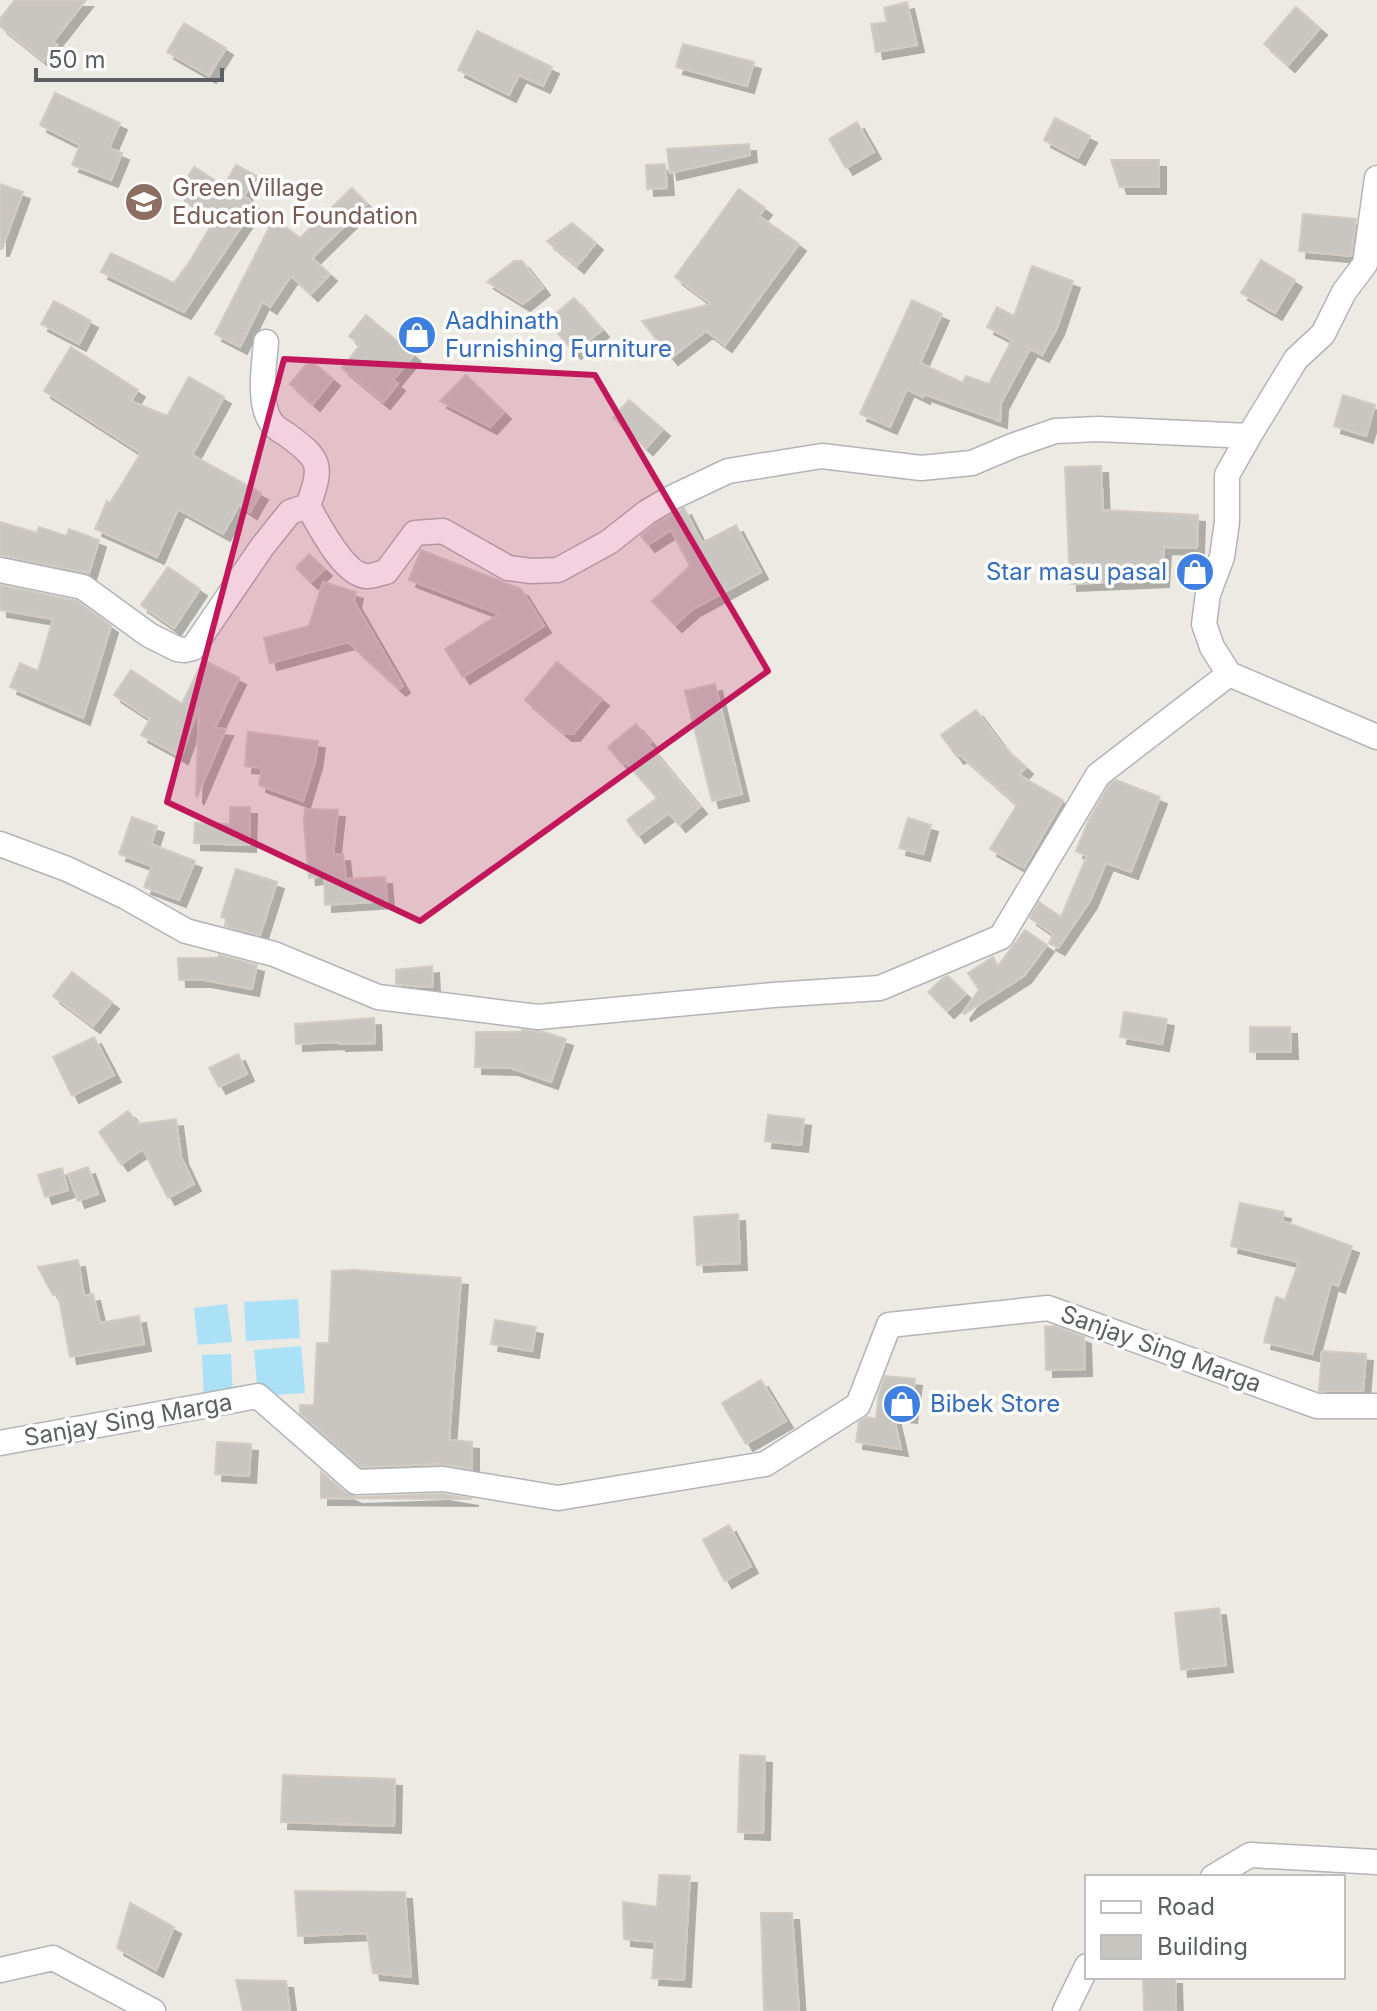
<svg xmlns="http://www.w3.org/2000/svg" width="1377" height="2011" font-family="Inter,sans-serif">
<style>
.water{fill:#aae1f7}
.building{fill:#c9c5c1;stroke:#d2cbc3;stroke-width:2;filter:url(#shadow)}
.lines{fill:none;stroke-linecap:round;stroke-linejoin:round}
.minor-casing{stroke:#b2b5b8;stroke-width:27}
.minor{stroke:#fff;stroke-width:24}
.marked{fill:#c2185b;fill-opacity:0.2;stroke:#c2185b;stroke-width:6;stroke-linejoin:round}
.labels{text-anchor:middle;stroke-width:7;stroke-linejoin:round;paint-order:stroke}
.education-label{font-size:24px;fill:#785e54;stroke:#fff;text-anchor:start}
.shop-label{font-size:24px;fill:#366cbe;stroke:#fff;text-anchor:start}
.street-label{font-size:24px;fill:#5c6063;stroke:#fff}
</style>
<defs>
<filter id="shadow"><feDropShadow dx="7" dy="7" stdDeviation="0" flood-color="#0004"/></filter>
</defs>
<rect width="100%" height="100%" fill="#edeae4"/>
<!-- water -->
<path class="water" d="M298,1299L300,1338L246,1341L244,1302Z
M227,1304L232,1342L198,1345L194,1308Z
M301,1346L305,1393L258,1396L254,1350Z
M231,1354L233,1400L204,1401L202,1355Z"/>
<!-- building -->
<path class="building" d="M15,0H86L53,42L57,45L44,61L0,26V19Z
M907,2L917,45L876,52L871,24L887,22L884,8Z
M1296,7L1320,28L1288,65L1264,44Z
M184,23L226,48L209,76L167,52Z
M477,31L552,67L543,86L519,75L509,95L458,70Z
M683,44L754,62L747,86L676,67Z
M55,93L120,123L109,148L122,153L111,180L72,165L80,145L40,125Z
M1055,118L1090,136L1078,158L1044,140Z
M857,122L874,152L846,168L829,139Z
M749,144L750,155L670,173L667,149Z
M1111,160H1159V187H1120Z
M665,164L667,188L647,189L646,165Z
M236,165L256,176L244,196L256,205L184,312L101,272L111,253L174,283L192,258L213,222L178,193L194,167L224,186Z
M0,184L23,192L2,249H0Z
M352,188L367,204L312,258L330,274L311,294L291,276L270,307L262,302L240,347L215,334L274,218L300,238Z
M739,189L765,208L759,216L799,244L725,345L706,331L671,358L642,321L711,304L675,277Z
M1303,214L1356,219L1351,256L1299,251Z
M572,223L596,243L577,266L547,241Z
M1261,260L1295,280L1275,313L1241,293Z
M514,261H522L543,288L523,304L487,282Z
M1032,266L1073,281L1057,328L1042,355L1030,349L1001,403L1000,421L924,394L923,397L907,389L890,427L860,414L912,300L942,314L920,363L963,383L966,376L989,384L1012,340L987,327L997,307L1014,316Z
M574,298L602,330L574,352L547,321Z
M54,301L91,321L79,344L41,324Z
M366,315L414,355L393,380L398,384L383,402L342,368L360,345L349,336Z
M71,347L138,390L131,401L167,416L189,377L224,397L192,455L261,493L250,512L239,505L223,534L178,509L157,557L95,529L107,501L110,503L141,453L44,391Z
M310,360L333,379L313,404L290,384Z
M466,375L504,412L490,427L440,401Z
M1343,395L1375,405L1366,436L1334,426Z
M629,400L663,429L646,448L613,418Z
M1101,466L1103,510L1198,515L1197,548L1164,547L1162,580L1070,584L1065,467Z
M684,508L702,543L736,525L761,572L693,609L675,625L652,601L690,566L671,530L648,545L641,536L655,524Z
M0,522L37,533L39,527L66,536L69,529L99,540L89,573L0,555Z
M421,550L521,589L544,626L463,677L445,649L499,614L409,580Z
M309,554L325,569L311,582L296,568Z
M168,567L200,589L174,628L141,605Z
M323,582L356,592L354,601L403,686L399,689L348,642L270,663L264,638L309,626Z
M0,585L77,601L111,626L83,718L10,687L20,663L38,671L53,619L0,610Z
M203,660L239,678L215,728L226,729L197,797L196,796L199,707L181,757L141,735L150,719L114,695L131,670L182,704Z
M557,662L602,699L573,734H565L525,700Z
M715,684L742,794L712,801L685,691Z
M976,710L1003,746L1026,767L1019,775L1063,800L1024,868L990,849L1017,805L960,755L957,757L941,735Z
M636,724L651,742L648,744L700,807L679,825L669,813L638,836L627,820L657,798L626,762L623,765L608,747Z
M248,732L318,741L315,762L303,801L259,785L262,768L245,766Z
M1116,780L1160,797L1131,872L1106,863L1090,901L1058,948L1049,943L1053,934L1030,918L1039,902L1061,917L1087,856L1076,851L1088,822L1109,785Z
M230,807H250L249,845L194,843L195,823L230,824Z
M305,809L338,810L333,855L343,854L346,879L385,877L387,901L325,905L324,876L309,878L304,824Z
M132,817L157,826L151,844L195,861L179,900L144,887L152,866L119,854Z
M908,818L931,825L923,854L899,848Z
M236,869L277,882L260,935L225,926L226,918L221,917Z
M1025,930L1047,945L1024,976L964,1014L963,1012L979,990L968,973L993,957L998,966Z
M219,955L257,965L252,989L204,980H179L178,958H218Z
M432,966L433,986L422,987L396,984V970Z
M72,972L112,1002L93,1026L53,996Z
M948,976L966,994L947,1011L928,992L943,978Z
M1124,1012L1167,1019L1162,1044L1120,1037Z
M374,1018L375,1043L339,1044V1042L296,1044L295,1024Z
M1250,1027H1290L1291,1052H1250Z
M522,1030L544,1032L566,1039L551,1082L511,1068L475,1067L476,1032H521Z
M94,1037L114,1075L72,1096L53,1057Z
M238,1054L247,1074L219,1087L209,1068Z
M128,1111L138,1124L176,1119L181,1157L194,1184L168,1198L143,1149L121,1164L99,1132Z
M768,1115L804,1119L801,1145L765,1141Z
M88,1167L98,1194L78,1201L68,1174Z
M62,1168L68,1190L45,1197L38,1175Z
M1240,1203L1284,1212L1282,1221L1352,1246L1338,1286L1331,1283L1312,1354L1264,1342L1276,1297L1285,1300L1299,1262L1231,1246Z
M738,1214L740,1263L697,1265L694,1217Z
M78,1260L84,1296L93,1294L100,1323L139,1316L144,1344L70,1357L58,1294L53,1295L38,1267Z
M354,1270L461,1278L449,1440L472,1442V1469L442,1464L361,1467L300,1413V1405H314L317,1343H329L332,1271Z
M495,1320L536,1327L532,1351L491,1344Z
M1054,1326L1084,1337L1085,1369L1046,1370L1045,1327Z
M1322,1351L1366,1354L1363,1391H1319Z
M885,1376L915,1379L910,1416L893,1414L901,1449L856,1442L859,1422L867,1417L876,1419L879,1393Z
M761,1380L786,1421L746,1444L722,1403Z
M217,1442L251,1444L249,1476L215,1474Z
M321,1472L346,1493L355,1497L442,1494L472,1499L321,1498Z
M729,1525L751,1566L725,1581L703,1540Z
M1219,1608L1226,1665L1181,1670L1175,1613Z
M740,1755L765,1756L763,1833L738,1832Z
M283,1775L395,1779L394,1826L281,1822Z
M659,1875L690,1876L684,1980L652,1978L655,1942L624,1939L623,1902L657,1907Z
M295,1891L405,1892L411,1977L373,1973L367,1933L298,1936Z
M130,1903L174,1927L156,1970L117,1948Z
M761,1913H792L799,2011H764Z
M1143,1977H1175L1176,2011H1144Z
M236,1980L286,1981L290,2011H243Z"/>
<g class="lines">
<!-- minor casing -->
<g class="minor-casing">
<path id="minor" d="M266,342C264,365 258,403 271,422C274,427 281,431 286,434C321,460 323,464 308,506
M1249,436L1227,475V522L1222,557L1208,594L1204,624L1212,647L1229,674L1377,737
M0,570L83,587L149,635L177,649L184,650L193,648L262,547L290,512L308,506C319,525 343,574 366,576C371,577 380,573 386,572L415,533L443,531L508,568L531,571L558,570L609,542L647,512L671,498L728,471L822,456L921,468L972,463L1012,446L1055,431L1098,429L1249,436L1296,359L1323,334L1344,292L1365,264L1377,178
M0,844L67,869L126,897L186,931L274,954L378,997L538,1017L773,995L880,988L1001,937L1098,775L1229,674
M0,1443L258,1396L356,1482L443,1479L558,1498L765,1464L858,1405L889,1325L1048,1308L1317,1406H1377
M1213,1877L1250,1855L1377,1862
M0,1970L53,1958L153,2011
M1065,2011L1087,1966"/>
</g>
<!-- minor -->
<use href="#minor" class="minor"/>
</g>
<!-- marked area -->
<path class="marked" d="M284,359L595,375L768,671L420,921L167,802Z"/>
<!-- icons -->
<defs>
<g id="school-disc" transform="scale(2)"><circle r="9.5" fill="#8d6e63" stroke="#fff"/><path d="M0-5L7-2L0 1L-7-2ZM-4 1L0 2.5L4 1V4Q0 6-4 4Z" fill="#fff"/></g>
<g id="shop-disc" transform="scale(2)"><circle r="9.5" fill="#3f7fe0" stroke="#fff"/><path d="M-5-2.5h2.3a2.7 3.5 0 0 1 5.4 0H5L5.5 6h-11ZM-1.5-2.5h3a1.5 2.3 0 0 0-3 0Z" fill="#fff"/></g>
</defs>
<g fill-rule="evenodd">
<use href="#school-disc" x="144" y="202"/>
<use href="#shop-disc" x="417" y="335"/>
<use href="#shop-disc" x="1195" y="572"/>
<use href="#shop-disc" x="902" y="1404"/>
</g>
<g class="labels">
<!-- education labels -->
<g class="education-label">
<text x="172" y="196">Green Village<tspan x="172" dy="28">Education Foundation</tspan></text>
</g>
<!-- shop labels -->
<g class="shop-label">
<text x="445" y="329">Aadhinath<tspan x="445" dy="28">Furnishing Furniture</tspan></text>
<text x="1167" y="580" text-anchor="end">Star masu pasal</text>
<text x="930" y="1412">Bibek Store</text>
</g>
<!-- street labels -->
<g class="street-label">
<text transform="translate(1161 1349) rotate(20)" y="8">Sanjay Sing Marga</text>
<text transform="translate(128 1420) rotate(-10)" y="8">Sanjay Sing Marga</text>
</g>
</g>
<!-- legend -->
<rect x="1085" y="1875" width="260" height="104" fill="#ffffff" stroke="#bebfc1" stroke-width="2"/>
<rect x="1101" y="1901" width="40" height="12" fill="#ffffff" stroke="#bebfc1" stroke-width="2"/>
<text x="1157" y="1915" font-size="24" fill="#5c6063">Road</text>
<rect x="1101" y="1935" width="40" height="24" fill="#c9c5c1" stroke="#bebfc1" stroke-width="2"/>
<text x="1157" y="1955" font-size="24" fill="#5c6063">Building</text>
<!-- scale -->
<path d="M36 68v12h186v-12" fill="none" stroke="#5c6063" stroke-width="4"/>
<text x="48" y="68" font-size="24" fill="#5c6063" stroke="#ffffff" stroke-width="6" paint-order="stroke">50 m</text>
</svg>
